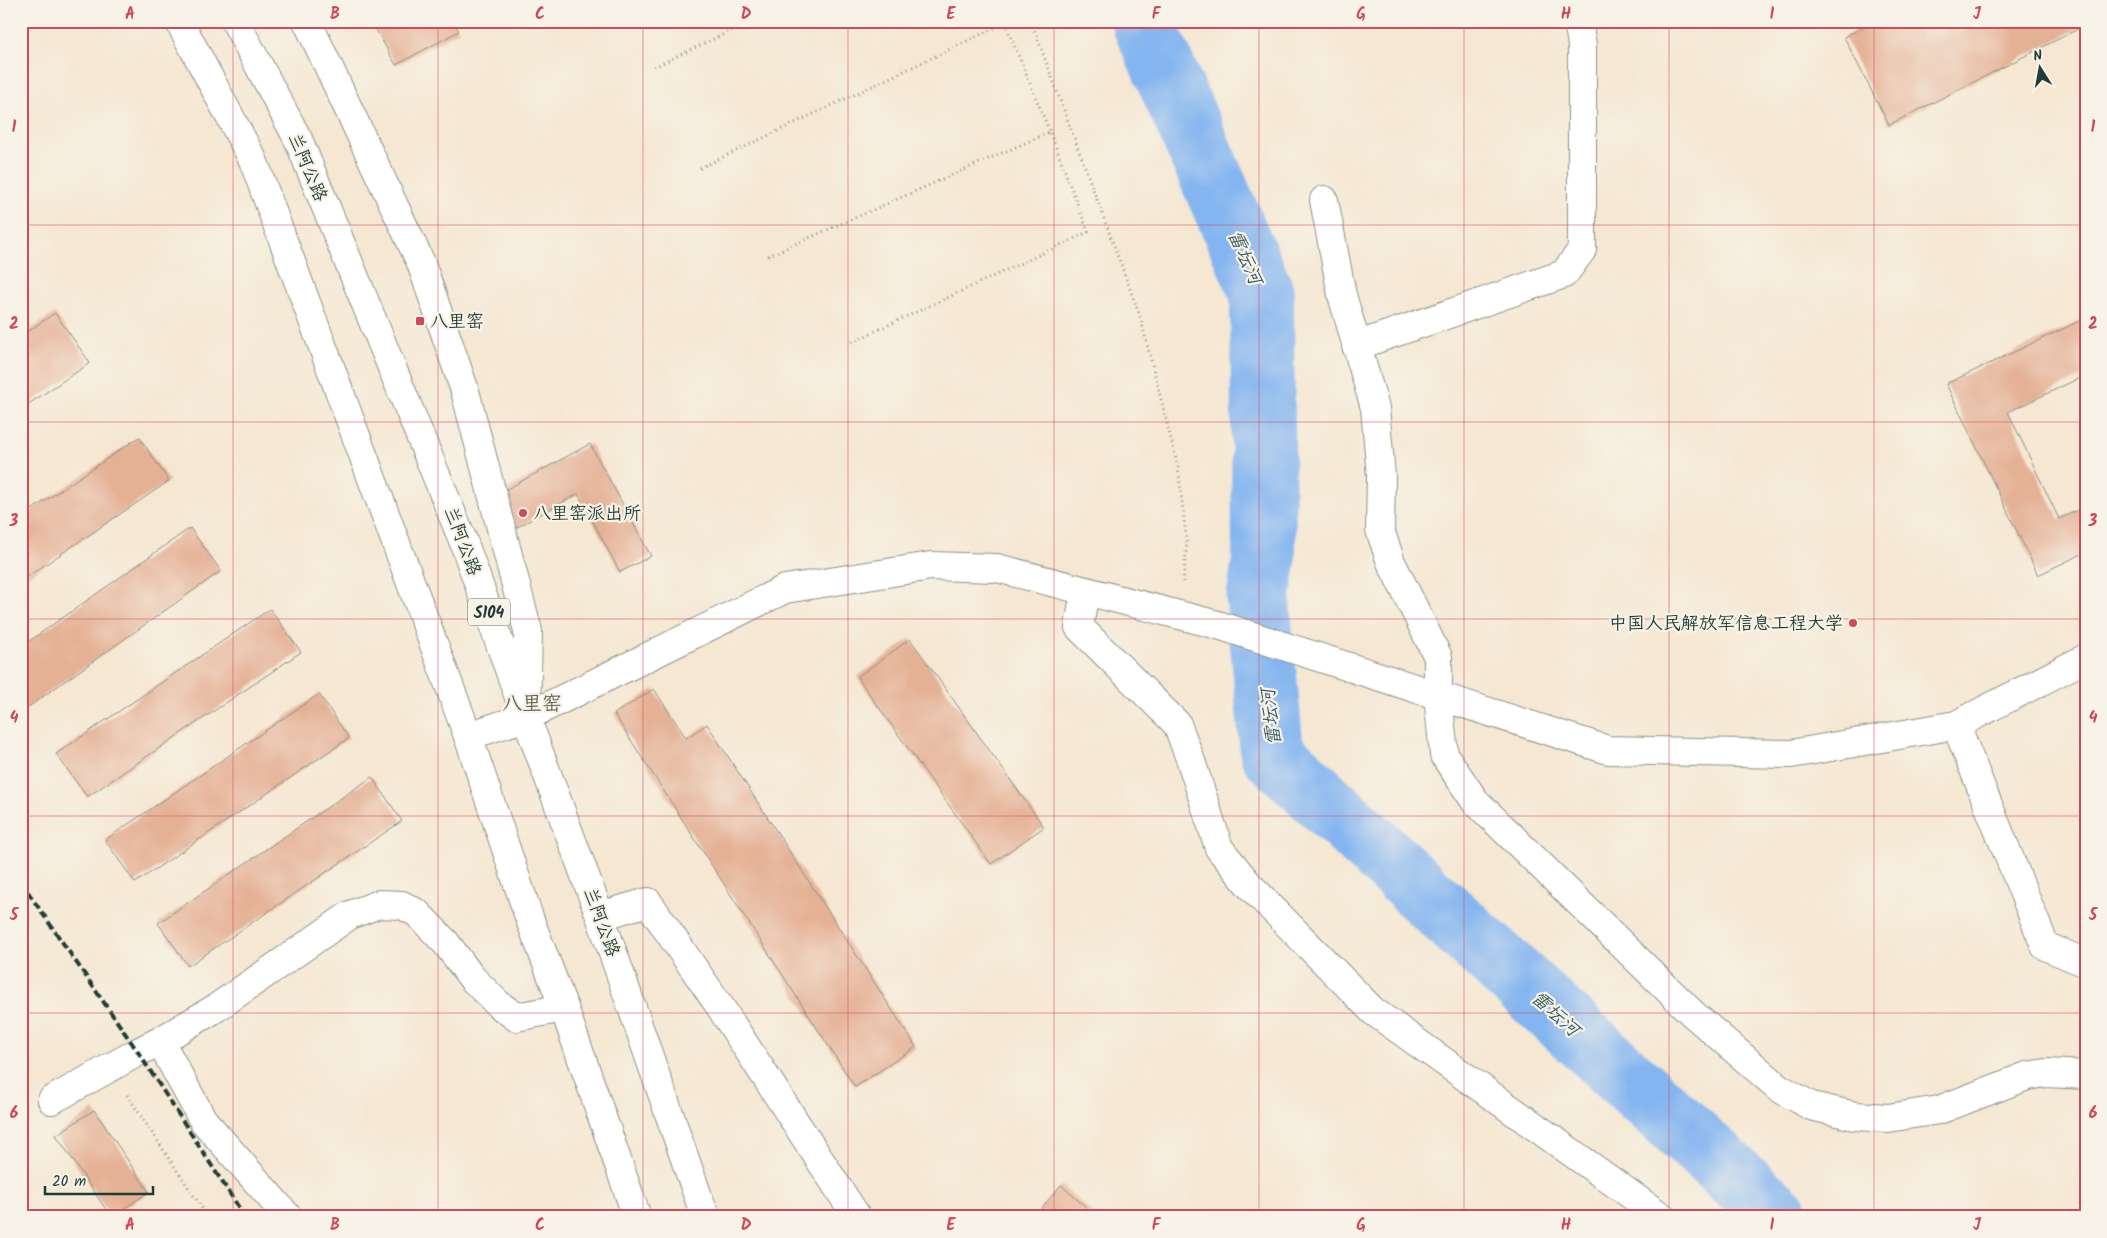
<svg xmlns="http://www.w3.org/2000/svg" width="2107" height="1238" font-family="Kalam,'LXGW WenKai TC',sans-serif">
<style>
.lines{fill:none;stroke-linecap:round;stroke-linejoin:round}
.river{stroke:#84b5f0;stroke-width:64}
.building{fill:#e5b195}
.minor-casing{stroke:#8a9283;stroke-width:30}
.highway-casing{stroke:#8a9283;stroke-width:30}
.path{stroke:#8a9283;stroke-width:3;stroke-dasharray:1 4;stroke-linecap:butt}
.minor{stroke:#fff;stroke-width:28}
.highway{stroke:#fff;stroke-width:28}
.rail{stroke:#1f3d34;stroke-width:4;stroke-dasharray:8 4;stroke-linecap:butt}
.grid{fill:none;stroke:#d1495b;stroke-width:1;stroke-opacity:0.55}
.poi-dot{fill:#d1495b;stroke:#f7f3e8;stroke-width:2}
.labels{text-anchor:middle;stroke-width:4.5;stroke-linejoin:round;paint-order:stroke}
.shield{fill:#f7f3e8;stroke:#60746a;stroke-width:1}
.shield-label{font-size:16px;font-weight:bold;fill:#1f3d34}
.street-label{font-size:18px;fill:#1f3d34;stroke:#f7f3e8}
.poi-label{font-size:18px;fill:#1f3d34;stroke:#f7f3e8;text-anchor:start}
.water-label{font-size:19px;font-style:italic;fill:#385b63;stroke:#f7f3e8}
.quarter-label{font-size:20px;fill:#646656;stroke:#f7f3e8}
.neatline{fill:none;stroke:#d1495b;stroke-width:2}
.grid-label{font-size:16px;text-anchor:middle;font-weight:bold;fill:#d1495b}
</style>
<rect width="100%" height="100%" fill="#f7f3e8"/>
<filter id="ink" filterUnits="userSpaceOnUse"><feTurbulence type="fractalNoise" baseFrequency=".02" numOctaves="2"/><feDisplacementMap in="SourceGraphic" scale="10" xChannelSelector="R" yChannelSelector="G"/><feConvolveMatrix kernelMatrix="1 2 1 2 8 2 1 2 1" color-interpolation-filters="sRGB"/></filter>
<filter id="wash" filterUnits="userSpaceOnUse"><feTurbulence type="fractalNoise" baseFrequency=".0096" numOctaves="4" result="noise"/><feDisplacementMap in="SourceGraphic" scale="20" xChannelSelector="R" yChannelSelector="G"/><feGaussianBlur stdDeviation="1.12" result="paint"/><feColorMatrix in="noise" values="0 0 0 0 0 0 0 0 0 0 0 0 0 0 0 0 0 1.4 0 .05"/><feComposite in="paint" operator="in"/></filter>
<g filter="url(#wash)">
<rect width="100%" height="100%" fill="#f5e7d2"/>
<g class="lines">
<!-- river -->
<path class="river" d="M1143,21L1262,293L1264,560L1258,601L1272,753L1433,902L1779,1217"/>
</g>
<g id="blocks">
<!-- building -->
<path class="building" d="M371,21H453L459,31L396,65Z
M1874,21H2086V25L1889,125L1844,37Z
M55,313L90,363L21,409V336Z
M2086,318V375L2008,412L2059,519L2086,506V552L2038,575L1946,384Z
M139,437L169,481L21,581V517Z
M590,444L651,556L620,572L578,494L512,530L494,496Z
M190,528L221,571L21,712V647Z
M270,609L301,652L87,797L56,754Z
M910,639L1044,827L991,864L857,677Z
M654,689L686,738L707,724L916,1047L855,1087L614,714Z
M319,694L349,738L135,883L105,840Z
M372,777L402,821L188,966L158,923Z
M94,1110L149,1192L111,1217L56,1135Z
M1061,1185L1097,1217H1034Z"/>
</g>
</g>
<g filter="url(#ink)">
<use href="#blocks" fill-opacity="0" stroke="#8a9283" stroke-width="1"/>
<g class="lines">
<!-- minor casing -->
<g class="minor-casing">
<path id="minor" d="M307,21L421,263L465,391L528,631L526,715
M1324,200L1342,295L1375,408L1381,476L1380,530L1391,562L1438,657V696L1444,755L1475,801L1693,1014L1779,1088L1811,1106L1855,1116L1888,1118L1939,1110L2027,1076L2046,1073L2086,1075
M1356,346L1564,274L1582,250V45L1578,21
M1085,591L1079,627L1177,724L1191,761L1219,848L1250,886L1373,1011L1662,1217
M1956,725L2045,946L2086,963
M468,736L526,717L785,589L931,566L997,568L1218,625L1608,750L1791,754L1956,725L2086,658
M600,916L648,902L719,1005L857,1217
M160,1041L203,1120L288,1217
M52,1100L138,1052L160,1041L216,1008L350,915L379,904L402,905L417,913L446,943L472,978L498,1004L516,1017L564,1008"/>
</g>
<!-- highway casing -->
<g class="highway-casing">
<path id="highway" d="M179,21L253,160L468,736L530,920L564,1008L637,1217
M235,21L298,139L464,543L526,717L600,916L700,1202L707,1217"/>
</g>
<!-- path -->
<path class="path" d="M1031,21L1140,316L1178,467L1187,544L1183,582
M654,67L752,21
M700,168L1005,23L1004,22
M768,256L1050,132L1005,23
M852,342L1088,232L1050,132
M127,1095L208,1217"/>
<!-- minor -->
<use href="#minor" class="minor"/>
<!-- highway -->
<use href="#highway" class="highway"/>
<!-- rail -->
<path class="rail" d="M21,882L138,1052L245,1217"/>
</g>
</g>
<!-- grid -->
<path class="grid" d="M233,21V1217M438,21V1217M643,21V1217M848,21V1217M1054,21V1217M1259,21V1217M1464,21V1217M1669,21V1217M1874,21V1217M21,225H2086M21,422H2086M21,619H2086M21,816H2086M21,1013H2086"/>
<!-- markers -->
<g class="poi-dot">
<rect x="415" y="316" width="10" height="10" rx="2.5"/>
<circle cx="523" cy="513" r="5"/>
<circle cx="1853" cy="623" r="5"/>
</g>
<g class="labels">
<!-- shield labels -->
<rect class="shield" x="468" y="598.5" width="42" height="27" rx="4"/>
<g class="shield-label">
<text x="489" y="618">S104</text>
</g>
<!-- street labels -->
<g class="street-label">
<text transform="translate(308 167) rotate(67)" y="6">兰阿公路</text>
<text transform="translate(463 541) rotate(69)" y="6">兰阿公路</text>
<text transform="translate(602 922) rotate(70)" y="6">兰阿公路</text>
</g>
<!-- poi labels -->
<g class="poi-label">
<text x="430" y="327">八里窑</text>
<text x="533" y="519">八里窑派出所</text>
<text x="1843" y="629" text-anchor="end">中国人民解放军信息工程大学</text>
</g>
<!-- water labels -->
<g class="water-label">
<text transform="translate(1246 257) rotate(66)" y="7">雷坛河</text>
<text transform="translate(1270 717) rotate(-97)" y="7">雷坛河</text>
<text transform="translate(1556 1013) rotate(42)" y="7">雷坛河</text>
</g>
<!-- quarter labels -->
<g class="quarter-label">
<text x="532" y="710">八里窑</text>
</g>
</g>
<!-- margin -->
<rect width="2107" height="1238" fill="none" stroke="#f7f3e8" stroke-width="55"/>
<!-- north arrow -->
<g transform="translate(2040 68) rotate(349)" stroke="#f7f3e8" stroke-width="4" paint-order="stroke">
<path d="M0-4L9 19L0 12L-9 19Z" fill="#1f3d34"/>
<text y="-8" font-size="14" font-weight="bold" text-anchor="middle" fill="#1f3d34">N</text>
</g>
<!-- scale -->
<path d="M45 1186v8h108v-8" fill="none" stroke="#1f3d34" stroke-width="2.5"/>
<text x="52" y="1186" font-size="15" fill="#1f3d34" stroke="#f7f3e8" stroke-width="4" paint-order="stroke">20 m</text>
<rect x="28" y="28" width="2052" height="1182" class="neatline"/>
<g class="grid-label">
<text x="130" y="19">A</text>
<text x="335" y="19">B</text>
<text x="540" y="19">C</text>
<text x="746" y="19">D</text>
<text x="951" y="19">E</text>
<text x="1156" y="19">F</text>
<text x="1361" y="19">G</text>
<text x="1566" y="19">H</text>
<text x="1772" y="19">I</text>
<text x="1977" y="19">J</text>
<text x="14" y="132">1</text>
<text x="2093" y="132">1</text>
<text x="14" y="329">2</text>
<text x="2093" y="329">2</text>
<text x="14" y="526">3</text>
<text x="2093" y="526">3</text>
<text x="14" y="723">4</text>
<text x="2093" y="723">4</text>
<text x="14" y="920">5</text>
<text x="2093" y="920">5</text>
<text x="14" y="1118">6</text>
<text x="2093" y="1118">6</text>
<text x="130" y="1230">A</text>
<text x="335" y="1230">B</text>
<text x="540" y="1230">C</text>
<text x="746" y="1230">D</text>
<text x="951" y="1230">E</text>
<text x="1156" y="1230">F</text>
<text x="1361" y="1230">G</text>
<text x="1566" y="1230">H</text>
<text x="1772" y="1230">I</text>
<text x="1977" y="1230">J</text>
</g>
</svg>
